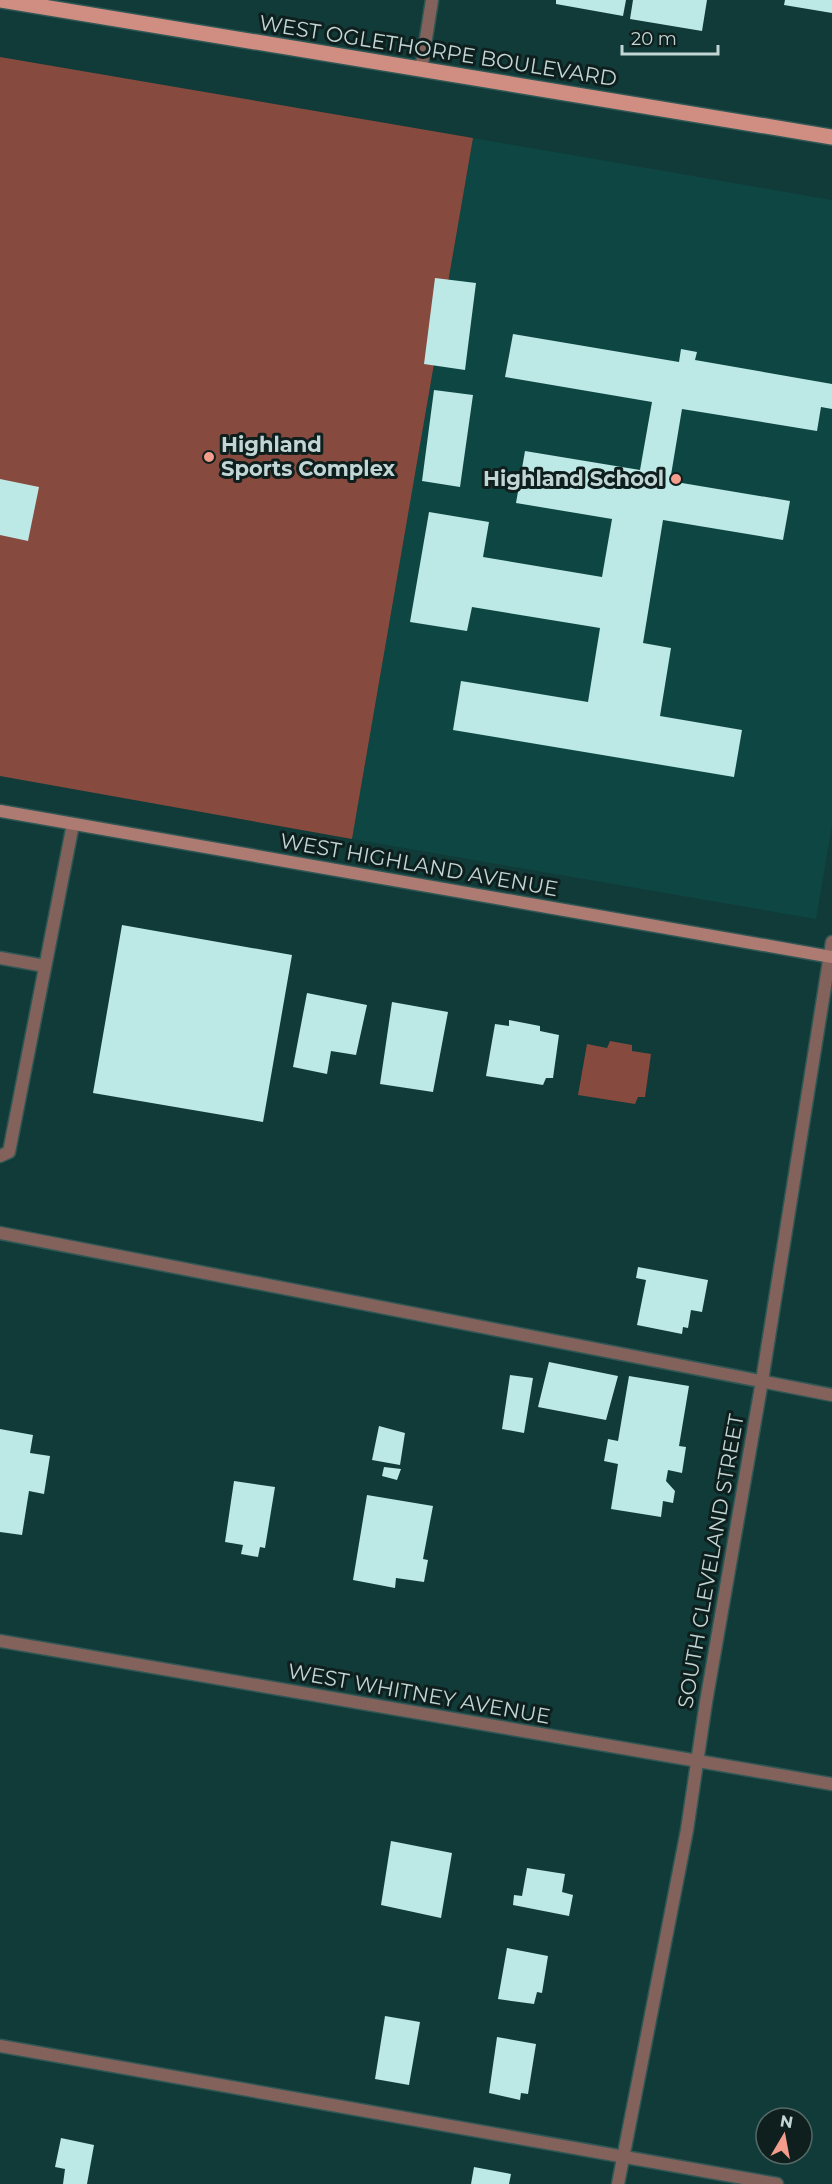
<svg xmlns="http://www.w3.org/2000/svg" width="832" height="2184" font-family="Montserrat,sans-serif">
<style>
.built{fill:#0d4643}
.green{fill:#874a3e}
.building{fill:#bce8e5}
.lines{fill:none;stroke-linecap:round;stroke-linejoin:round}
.lane-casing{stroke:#315755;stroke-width:15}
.street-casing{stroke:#315755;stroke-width:15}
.secondary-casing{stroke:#315755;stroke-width:15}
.primary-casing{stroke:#315755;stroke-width:18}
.lane{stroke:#82625b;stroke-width:12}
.street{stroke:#82625b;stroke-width:12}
.secondary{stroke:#ad7b71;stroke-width:12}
.primary{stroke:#cf8e81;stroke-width:15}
.poi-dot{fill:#f49d8c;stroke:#0e1f1e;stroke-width:2}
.labels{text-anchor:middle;stroke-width:6;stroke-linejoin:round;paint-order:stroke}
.street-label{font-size:21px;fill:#c2d7d5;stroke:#0e1f1e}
.poi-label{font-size:21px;font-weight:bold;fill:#c2d7d5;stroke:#0e1f1e;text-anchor:start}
</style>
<rect width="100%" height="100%" fill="#113b39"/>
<!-- built -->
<path class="built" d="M473,138L832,200V826L816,919L352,839Z"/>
<!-- green -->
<path class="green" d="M0,57L473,138L352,839L0,776Z
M610,1041L632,1045V1051L651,1054L645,1097H638L635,1104L578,1095L587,1044L607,1048Z"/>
<!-- building -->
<path class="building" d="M556,0H626L623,16L556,4Z
M633,0H707L702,31L630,19Z
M785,0H832V13L784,5Z
M435,278L476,283L465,370L424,364Z
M513,334L679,362L681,349L697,352L695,360L832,384V409L821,407L817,431L682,409L670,481L790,501L783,540L663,520L643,643L671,648L660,716L742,730L734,777L453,730L461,681L588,702L600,628L472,607L467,631L410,622L429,512L489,522L483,557L602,577L612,519L516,503L525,451L640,470L652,402L505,377Z
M434,390L473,395L460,487L422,481Z
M0,479L39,487L28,541L0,535Z
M122,925L292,955L263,1122L93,1093Z
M307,993L367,1005L356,1055L331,1051L327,1074L293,1067Z
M392,1002L448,1012L433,1092L380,1084Z
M509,1020L540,1026V1031L559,1035L553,1078H546L543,1085L486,1076L495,1024L509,1026Z
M638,1267L708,1280L702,1312L691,1310L688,1328L683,1327L682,1334L637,1325L646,1280L636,1278Z
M549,1362L618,1376L606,1420L538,1407Z
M510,1375L533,1378L524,1433L502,1429Z
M629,1376L689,1386L679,1446L686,1447L682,1473L668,1470L666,1481L675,1491L673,1503L663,1501L661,1517L611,1509L618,1464L604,1461L608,1439L618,1441Z
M379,1426L405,1433L400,1465L372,1460Z
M0,1429L33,1435L30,1453L50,1456L44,1494L29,1491L22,1535L0,1532Z
M384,1467L401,1469L397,1480L382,1476Z
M234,1481L275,1487L265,1548L260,1547L258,1557L241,1554L243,1545L225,1542Z
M367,1495L433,1506L423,1559L428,1560L424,1582L396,1578L395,1588L353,1580Z
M391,1841L452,1853L441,1918L381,1905Z
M527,1868L565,1874L562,1892L573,1895L569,1916L513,1905L514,1895L522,1896Z
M507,1948L548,1956L542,1993L537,1992L534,2004L498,1999Z
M385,2016L420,2022L409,2085L375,2079Z
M497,2037L536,2044L528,2094L521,2093L520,2100L489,2093Z
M61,2138L94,2145L87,2184H63L65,2169L55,2167Z
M474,2167L511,2174L509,2184H471Z"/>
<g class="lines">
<!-- lane casing -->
<g class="lane-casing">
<path id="lane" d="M421,70L432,0
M0,958L45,966
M0,1156L9,1152L73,824
M0,1233L832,1395
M0,2046L777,2184"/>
</g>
<!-- street casing -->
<g class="street-casing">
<path id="street" d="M0,1641L832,1784
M618,2184L687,1830L706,1702L762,1381L832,942"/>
</g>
<!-- secondary casing -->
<g class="secondary-casing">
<path id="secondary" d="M0,811L832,957"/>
</g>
<!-- primary casing -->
<g class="primary-casing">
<path id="primary" d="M1,0L832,137"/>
</g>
<!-- lane -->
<use href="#lane" class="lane"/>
<!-- street -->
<use href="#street" class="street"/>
<!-- secondary -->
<use href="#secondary" class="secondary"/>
<!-- primary -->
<use href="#primary" class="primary"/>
</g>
<!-- markers -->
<g class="poi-dot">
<circle cx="209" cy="457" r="6"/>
<circle cx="676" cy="479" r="6"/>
</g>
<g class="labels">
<!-- street labels -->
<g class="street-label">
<text transform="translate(438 51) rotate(9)" y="7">WEST OGLETHORPE BOULEVARD</text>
<text transform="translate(419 865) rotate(10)" y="7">WEST HIGHLAND AVENUE</text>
<text transform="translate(711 1561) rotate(-80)" y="7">SOUTH CLEVELAND STREET</text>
<text transform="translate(419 1694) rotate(10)" y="7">WEST WHITNEY AVENUE</text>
</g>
<!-- poi labels -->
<g class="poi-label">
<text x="221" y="452">Highland<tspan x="221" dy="24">Sports Complex</tspan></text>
<text x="664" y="486" text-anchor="end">Highland School</text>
</g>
</g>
<!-- north arrow -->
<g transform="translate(784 2136) rotate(10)"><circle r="28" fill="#0e1f1e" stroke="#566967" stroke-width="1.5"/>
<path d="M0-4.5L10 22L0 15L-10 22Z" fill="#f49d8c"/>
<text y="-9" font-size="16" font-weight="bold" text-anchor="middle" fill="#c2d7d5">N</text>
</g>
<!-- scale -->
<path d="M622 45v9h96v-9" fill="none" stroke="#c2d7d5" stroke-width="3"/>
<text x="631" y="45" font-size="18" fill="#c2d7d5" stroke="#0e1f1e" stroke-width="4.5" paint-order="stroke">20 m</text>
</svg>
